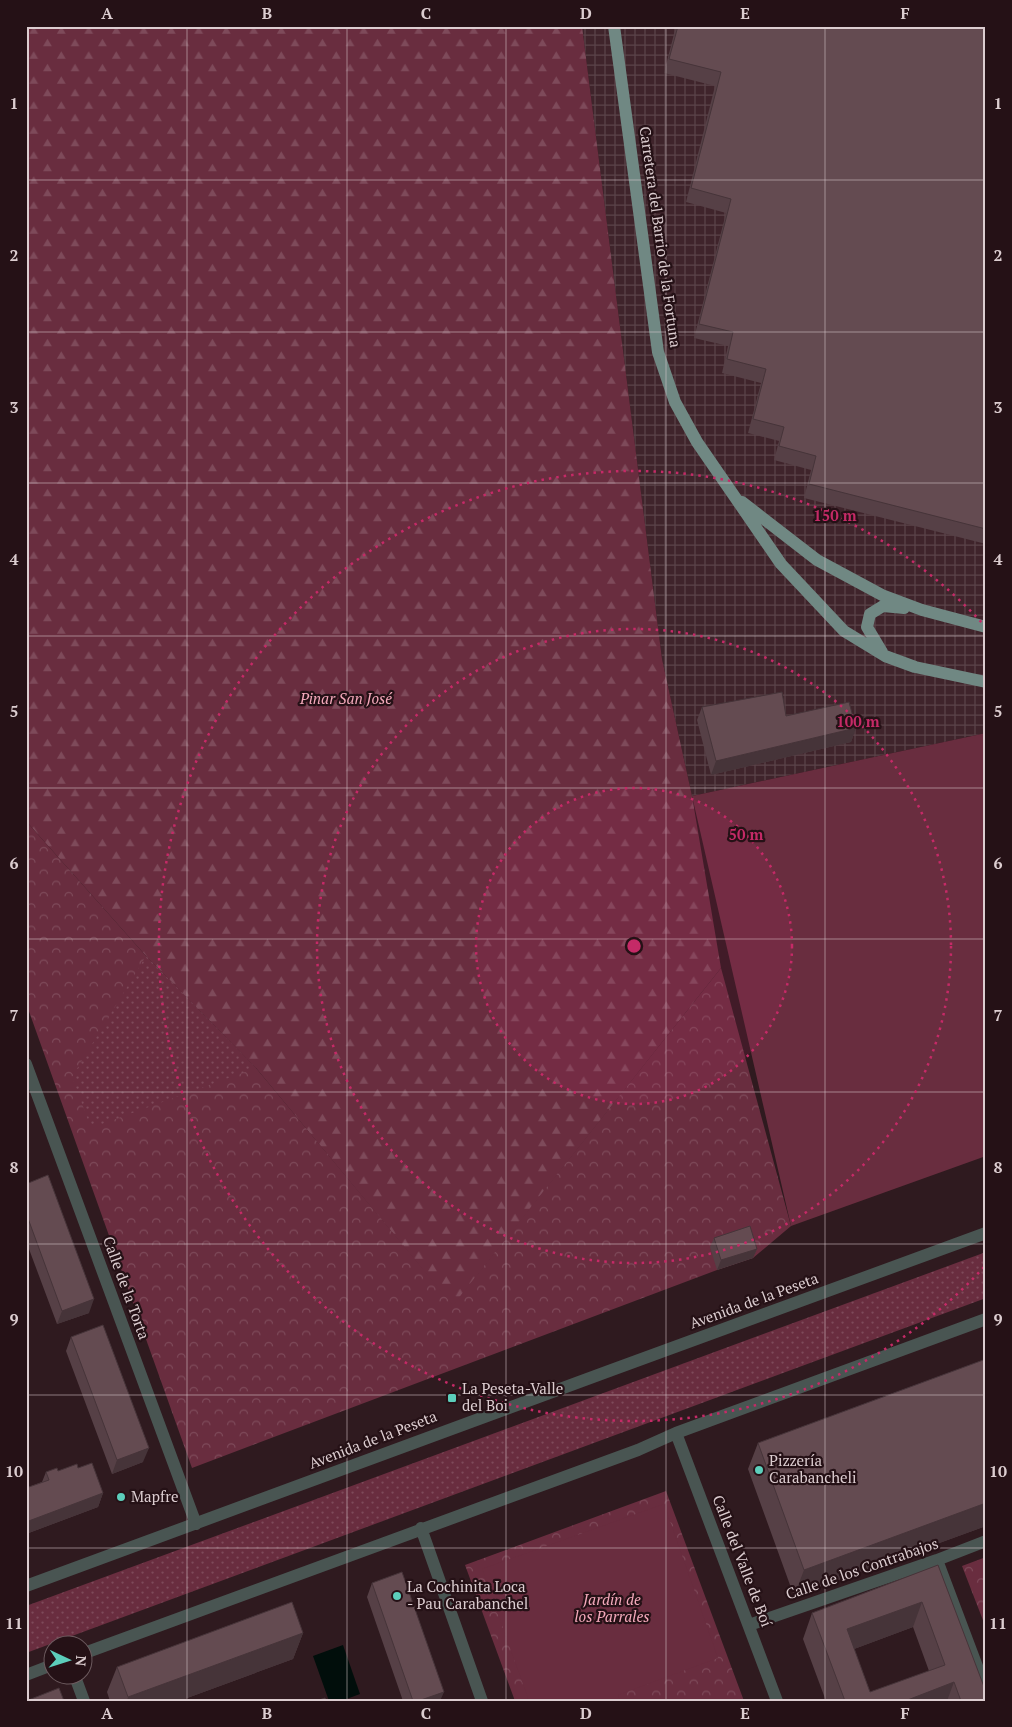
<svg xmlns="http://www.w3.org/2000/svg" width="1012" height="1727" font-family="'PT Serif',serif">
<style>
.industrial{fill:url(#industrial-grid)}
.forest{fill:url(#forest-firs)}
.park{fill:url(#park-crowns)}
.garden{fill:url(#garden-dots)}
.pitch{fill:#692d3f}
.water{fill:#010e0b}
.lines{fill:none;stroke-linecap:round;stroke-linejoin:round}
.minor{stroke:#495552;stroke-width:12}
.major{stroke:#708883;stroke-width:12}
.wall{fill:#564046;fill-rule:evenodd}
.shaded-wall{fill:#463439}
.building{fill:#644b51;stroke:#463439;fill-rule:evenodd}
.grid{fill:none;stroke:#dccdd0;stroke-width:1;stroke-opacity:0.55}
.ring{fill:none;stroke:#c52a67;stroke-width:2.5;stroke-dasharray:2.5 5}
.poi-dot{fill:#5ccebb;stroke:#251116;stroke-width:2}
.labels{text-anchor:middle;stroke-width:4.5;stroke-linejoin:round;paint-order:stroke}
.street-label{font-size:15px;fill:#dccdd0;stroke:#251116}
.park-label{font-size:15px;font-style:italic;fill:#f4a9bb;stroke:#251116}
.poi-label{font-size:15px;fill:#dccdd0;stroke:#251116;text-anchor:start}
.centre{fill:#c52a67;stroke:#251116;stroke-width:2.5}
.ring-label{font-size:15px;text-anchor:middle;font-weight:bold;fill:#c52a67;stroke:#251116;stroke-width:4.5;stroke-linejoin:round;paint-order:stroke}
.neatline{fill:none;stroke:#dccdd0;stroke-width:2}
.grid-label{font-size:16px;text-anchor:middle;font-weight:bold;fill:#dccdd0}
</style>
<defs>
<pattern id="industrial-grid" width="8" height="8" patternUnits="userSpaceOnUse" patternTransform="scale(1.25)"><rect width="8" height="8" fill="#3f242b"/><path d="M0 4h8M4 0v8" fill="none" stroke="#5a4349"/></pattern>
<pattern id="forest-firs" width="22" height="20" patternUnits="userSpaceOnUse" patternTransform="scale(1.25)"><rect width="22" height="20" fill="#692d3f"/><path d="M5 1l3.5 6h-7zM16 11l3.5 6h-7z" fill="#7e4a5a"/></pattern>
<pattern id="park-crowns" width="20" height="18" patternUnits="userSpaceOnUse" patternTransform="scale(1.25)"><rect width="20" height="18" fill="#692d3f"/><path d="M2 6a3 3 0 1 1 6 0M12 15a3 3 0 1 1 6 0" fill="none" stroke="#7e4a5a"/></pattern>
<pattern id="garden-dots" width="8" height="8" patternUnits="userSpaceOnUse" patternTransform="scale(1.25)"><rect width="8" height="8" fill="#692d3f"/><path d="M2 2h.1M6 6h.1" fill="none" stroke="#7e4a5a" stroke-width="1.8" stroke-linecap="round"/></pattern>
</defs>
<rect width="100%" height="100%" fill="#2f1a1f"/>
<!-- industrial -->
<path class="industrial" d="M582,26H986V733L692,796L662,659Z"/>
<!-- forest -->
<path class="forest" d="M26,26H582L662,659L692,796L721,968L453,1306L256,1068L146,956L26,821Z"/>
<!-- park -->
<path class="park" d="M26,821L146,956L256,1068L453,1305L721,968L791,1226L753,1258L717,1270L192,1468L26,1003Z
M666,1491L744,1701H515L465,1565Z
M986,1557V1628L962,1566Z"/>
<!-- garden -->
<path class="garden" d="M146,956L256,1068L91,1128L72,1077Z
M986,1252V1298L26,1653V1606Z"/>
<!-- pitch -->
<path class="pitch" d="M986,733V1156L791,1226L692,796Z
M664,1504L718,1658L618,1695L620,1701H529L482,1569Z"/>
<!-- water -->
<path class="water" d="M343,1645L360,1694L341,1701H329L313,1656Z"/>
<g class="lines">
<!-- minor -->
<path class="minor" d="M26,1064L196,1524
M676,1433L777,1701
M421,1528L482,1701
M937,1560L986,1690
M26,1586L609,1371L986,1233
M749,1625L937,1560L986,1541
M82,1654L638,1450L676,1433L986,1319
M74,1674L84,1701
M26,1675L52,1665"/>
<!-- major -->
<path class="major" d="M614,26L658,352L675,402L697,442L781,564L844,631L885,656L915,667L986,682
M742,502L817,560L882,595L922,610L986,627
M882,652L867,627L870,614L883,606L904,608"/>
</g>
<!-- wall -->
<path class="wall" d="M676,26H986V544L804,498L811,470L774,460L779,441L748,433L761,383L722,373L728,346L694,338L726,213L686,202L715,86L664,73Z
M702,707L786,716L856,728L851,742L711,775L697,720Z
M26,1184L89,1313L57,1324L26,1241Z
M714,1238L757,1249L753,1258L717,1270L710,1247Z
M71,1337L143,1462L112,1474L66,1351Z
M986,1359V1526L794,1596L748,1469L758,1443Z
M78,1468L103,1493L98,1507L26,1534V1488L42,1482L46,1472L58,1471Z
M938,1565L986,1701H826L803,1639L812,1613ZM913,1627L929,1671L870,1692L854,1649Z
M372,1583L440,1701H403L367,1597Z
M303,1633L293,1659L179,1701H110L107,1692L117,1667Z"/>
<!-- shaded-wall -->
<path class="shaded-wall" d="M856,728L851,742L711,775L716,761Z
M757,1249L753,1258L717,1270L721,1260Z
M94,1299L89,1313L57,1324L62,1311Z
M149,1448L143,1462L112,1474L117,1460Z
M103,1493L98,1507L26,1534V1522Z
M986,1503V1526L794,1596L804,1570Z
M922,1602L913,1627L838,1655L847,1629Z
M303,1633L293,1659L179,1701H127L128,1697Z
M954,1682L947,1701H905Z
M444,1692L440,1701H418Z"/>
<!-- building -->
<path class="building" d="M678,26H986V529L809,484L816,456L779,446L784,427L753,419L766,369L727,359L733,332L699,324L731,199L691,188L721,72L669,59Z
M782,692L786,716L849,702L856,728L716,761L702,707Z
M48,1175L94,1299L62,1311L26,1213V1184Z
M750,1226L757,1249L721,1260L714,1238Z
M103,1325L149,1448L117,1460L71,1337Z
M986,1359V1503L804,1570L758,1443Z
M92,1463L103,1493L26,1522V1488L49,1480L46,1472L57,1468L58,1471L77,1464L78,1468Z
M938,1565L986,1692V1701H961L954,1682L905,1701H845L812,1613ZM922,1602L945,1665L870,1692L847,1629Z
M402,1572L444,1692L418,1701H413L372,1583Z
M292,1602L303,1633L128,1697L117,1667Z
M59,1688L64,1701H26Z
M325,1698L326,1701H316Z"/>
<!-- grid -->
<path class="grid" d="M187,26V1701M347,26V1701M506,26V1701M666,26V1701M825,26V1701M26,180H986M26,332H986M26,483H986M26,636H986M26,788H986M26,939H986M26,1092H986M26,1244H986M26,1395H986M26,1548H986"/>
<!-- distance rings -->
<circle cx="634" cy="946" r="158" fill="#c52a67" fill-opacity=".12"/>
<g class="ring">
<circle cx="634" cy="946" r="158"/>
<circle cx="634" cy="946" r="317"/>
<path d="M984 1267A475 475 0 1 1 984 625"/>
</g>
<!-- markers -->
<g class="poi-dot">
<rect x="447" y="1393" width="10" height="10" rx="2.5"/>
<circle cx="759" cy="1470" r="5"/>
<circle cx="121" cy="1497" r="5"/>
<circle cx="397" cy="1596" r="5"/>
</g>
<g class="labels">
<!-- street labels -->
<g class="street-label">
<text transform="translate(660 237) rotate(82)" y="5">Carretera del Barrio de la Fortuna</text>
<text transform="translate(126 1288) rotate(70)" y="5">Calle de la Torta</text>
<text transform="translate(754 1301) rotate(-20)" y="5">Avenida de la Peseta</text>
<text transform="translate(373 1440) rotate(-21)" y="5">Avenida de la Peseta</text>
<text transform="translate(742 1561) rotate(69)" y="5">Calle del Valle de Boí</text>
<text transform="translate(862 1569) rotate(-19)" y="5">Calle de los Contrabajos</text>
</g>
<!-- park labels -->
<g class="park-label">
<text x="346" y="704">Pinar San José</text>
<text x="612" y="1605">Jardín de<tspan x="612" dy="17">los Parrales</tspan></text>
</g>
<!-- poi labels -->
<g class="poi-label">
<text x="462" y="1394">La Peseta-Valle<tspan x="462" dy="17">del Boi</tspan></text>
<text x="769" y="1466">Pizzería<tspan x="769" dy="17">Carabancheli</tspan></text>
<text x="131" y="1502">Mapfre</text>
<text x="407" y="1592">La Cochinita Loca<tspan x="407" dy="17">- Pau Carabanchel</tspan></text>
</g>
</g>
<circle cx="634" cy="946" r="8" class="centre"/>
<g class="ring-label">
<text x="835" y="521">150 m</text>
<text x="858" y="727">100 m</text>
<text x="746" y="840">50 m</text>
</g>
<!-- border -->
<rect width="1012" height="1727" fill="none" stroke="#251116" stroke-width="55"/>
<!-- north arrow -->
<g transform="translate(68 1660) rotate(94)"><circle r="24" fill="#251116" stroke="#6e5c60"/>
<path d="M0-4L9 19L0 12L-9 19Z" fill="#5ccebb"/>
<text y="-8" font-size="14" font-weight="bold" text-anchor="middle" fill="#dccdd0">N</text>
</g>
<rect x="28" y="28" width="956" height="1672" class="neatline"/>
<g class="grid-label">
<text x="107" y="19">A</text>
<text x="267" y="19">B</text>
<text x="426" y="19">C</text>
<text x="586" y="19">D</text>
<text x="745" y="19">E</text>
<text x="905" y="19">F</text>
<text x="14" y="109">1</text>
<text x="998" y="109">1</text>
<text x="14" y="261">2</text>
<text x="998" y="261">2</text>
<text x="14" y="413">3</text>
<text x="998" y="413">3</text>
<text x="14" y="565">4</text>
<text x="998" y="565">4</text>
<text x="14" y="717">5</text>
<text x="998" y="717">5</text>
<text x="14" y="869">6</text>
<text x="998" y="869">6</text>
<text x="14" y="1021">7</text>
<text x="998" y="1021">7</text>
<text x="14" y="1173">8</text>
<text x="998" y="1173">8</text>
<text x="14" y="1325">9</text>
<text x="998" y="1325">9</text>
<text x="14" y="1477">10</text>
<text x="998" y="1477">10</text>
<text x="14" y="1629">11</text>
<text x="998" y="1629">11</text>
<text x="107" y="1719">A</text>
<text x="267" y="1719">B</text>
<text x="426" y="1719">C</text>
<text x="586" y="1719">D</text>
<text x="745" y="1719">E</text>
<text x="905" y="1719">F</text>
</g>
</svg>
